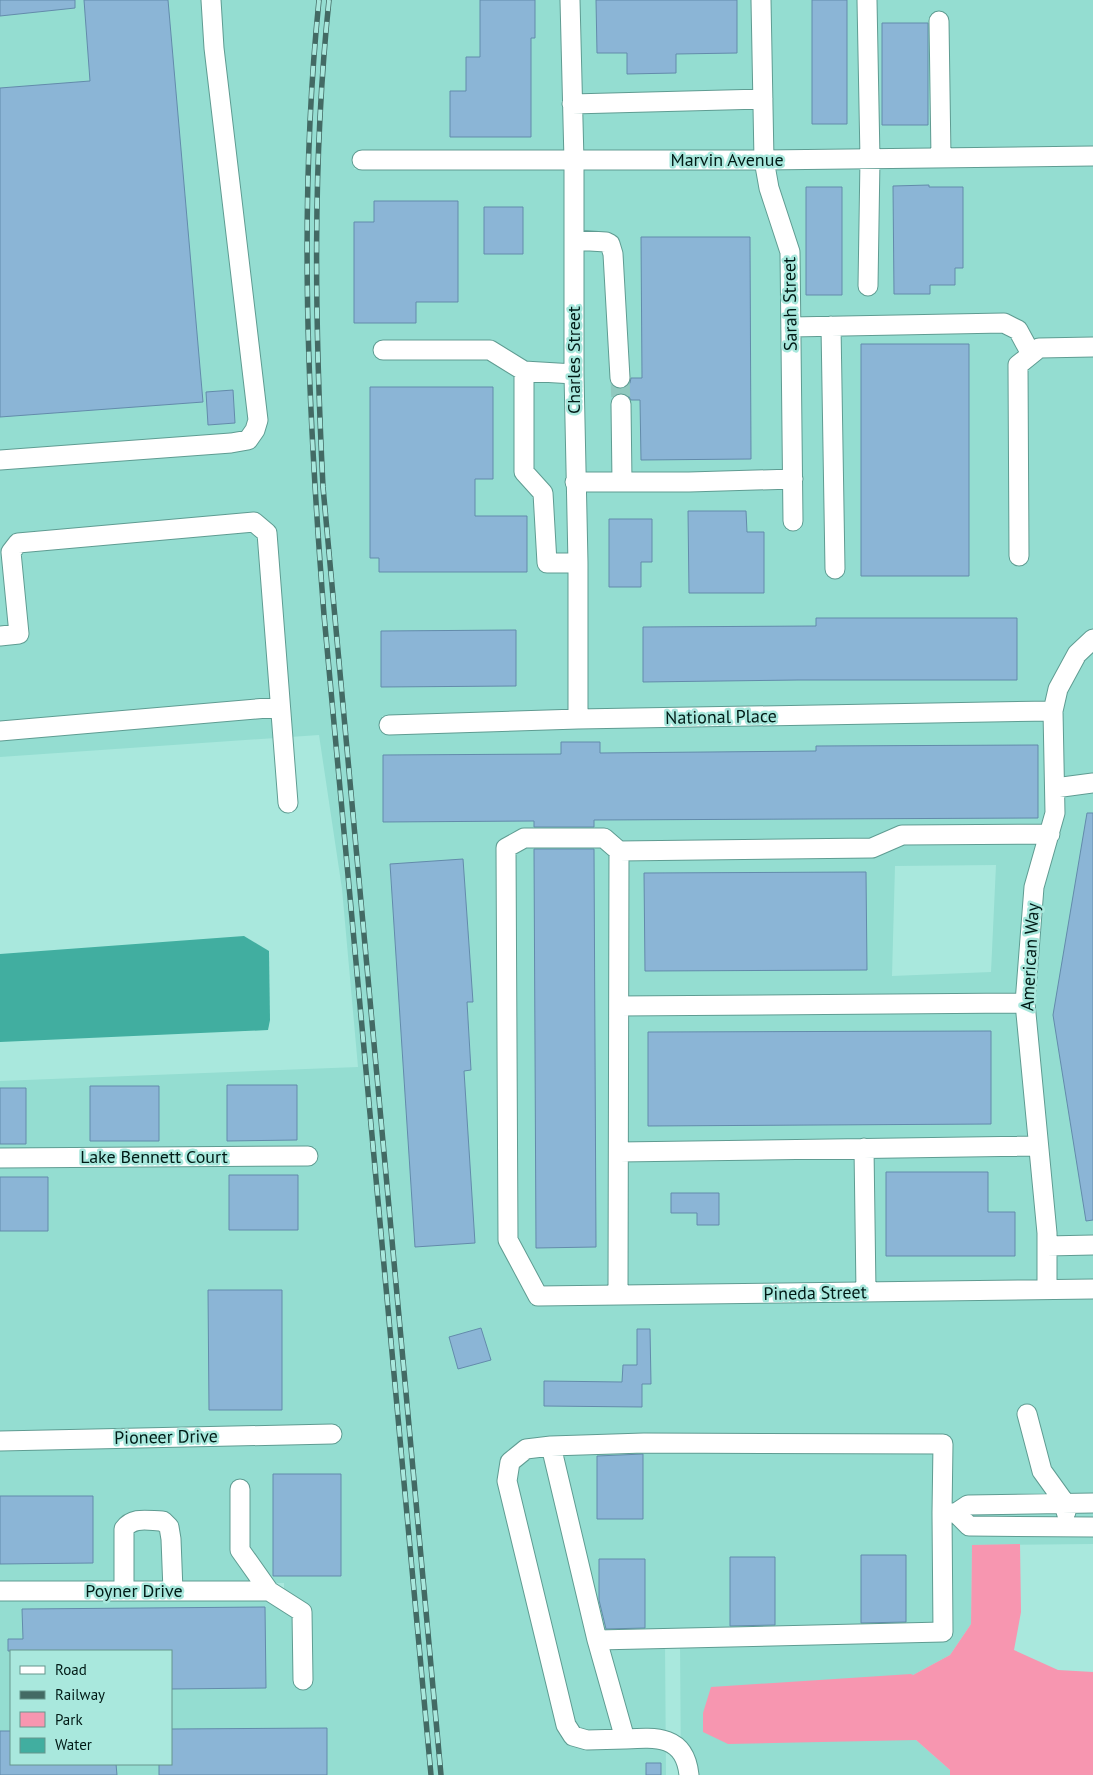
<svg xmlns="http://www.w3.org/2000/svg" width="1093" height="1775" font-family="'PT Sans',sans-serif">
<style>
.built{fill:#94ddd1;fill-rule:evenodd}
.green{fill:#f796b0}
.water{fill:#41aea0}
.building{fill:#8bb5d6;stroke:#638bab}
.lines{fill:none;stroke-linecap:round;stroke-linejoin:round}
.minor-tunnel{stroke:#90c9bf;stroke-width:19;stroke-dasharray:19 9;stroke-linecap:butt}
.minor-casing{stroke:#5f9c92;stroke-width:21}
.minor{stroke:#fff;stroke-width:19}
.rail-casing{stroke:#436a64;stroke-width:5.5}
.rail{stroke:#a9e8dd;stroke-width:4;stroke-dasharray:11;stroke-linecap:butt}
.labels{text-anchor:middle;stroke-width:5;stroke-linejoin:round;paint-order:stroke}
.street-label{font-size:18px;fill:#011a16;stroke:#a9e8dd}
</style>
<rect width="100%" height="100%" fill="#a9e8dd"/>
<!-- built -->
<path class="built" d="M0,0H563L566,152H354V169H566L571,711L382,716V733L578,728L1046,720L1048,813L1027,886L1040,1234L1039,1281L530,1288L531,1305L1093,1297V1544L972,1545L971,1624L950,1655L913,1675L916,1740L950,1770V1775H681L680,1642H665L666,1775H0V1599H284V1583L0,1582V1450L340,1442L339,1425L0,1432V1166L316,1164L315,1147L0,1149V1081L358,1067L342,889L319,735L0,757ZM996,865L991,972L892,976L895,866ZM11,1651H171V1764H11Z
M578,0H754L756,152H581Z
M769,0H1093V148L771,151Z
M1093,165V630L1090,631L1047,702L586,710L581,169H757L782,254L786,530L801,529L797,252L773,168Z
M1093,649V1280L1054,1281L1032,1003L1042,889L1061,712L1065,692L1083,660Z"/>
<!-- green -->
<path class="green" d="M1020,1544L1021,1612L1014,1650L1058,1670L1093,1672V1775H950V1770L916,1740L728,1744L703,1732V1713L711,1687L911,1674L913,1675L950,1655L971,1624L972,1545Z"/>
<!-- water -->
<path class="water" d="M244,936L269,951L270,1020L268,1030L0,1042V954Z"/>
<!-- building -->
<path class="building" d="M0,0H75V8L0,16Z
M84,0H168L203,402L0,417V88L90,81Z
M480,0H535V38H531V137H450V91H466V57H480Z
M596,0H737V53L676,54V73L627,74V53H597Z
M812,0H847V124H812Z
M882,23H928V125H882Z
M929,185V187H963V268H955V285H930V294H894L893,186Z
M806,187H842V295H806Z
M374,201H458V302H416V323H354V222H374Z
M484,207H523V254H484Z
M641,237H750L751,459L641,460L640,400H631L627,394L621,393L614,395V388L620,389L626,388L630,383L631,378H642Z
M861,344H969V576H861Z
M370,387H493V479H475V516H527V572H379V558H370Z
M233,390L235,423L208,425L206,392Z
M688,511H746L747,532H764V593H689Z
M609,519H652V562H641V587H609Z
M816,618H1017V680H798L643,682V627L816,626Z
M516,630V686L381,687V631Z
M561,742H600V753L816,751V746L1038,745V818L594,820V827H534V821L383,822V755L561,754Z
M1087,813H1093V1220L1086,1221L1053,1015Z
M534,849H594L596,1247L536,1248Z
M463,859L473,1002H467L471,1070L464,1071L475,1243L415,1247L390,864Z
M866,872L867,970L645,971L644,873Z
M991,1031V1124L648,1126V1032Z
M227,1085H297V1140L227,1141Z
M90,1086H159V1141H90Z
M0,1088H26V1144H0Z
M886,1172H988V1212H1015V1256H886Z
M229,1175H298V1230H229Z
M0,1177H48V1231H0Z
M671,1193H719V1225H697V1213H671Z
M208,1290H282V1410H209Z
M481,1328L491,1360L458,1369L449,1337Z
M637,1329H650L651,1384H642V1407L544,1406V1381L622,1382L623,1365H637Z
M643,1454V1519H597V1456Z
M273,1474H341V1576H273Z
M0,1496H93V1563L0,1564Z
M861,1555H906V1622L861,1623Z
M730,1557H775V1625L730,1626Z
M599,1559H645V1628L606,1629L599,1600Z
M265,1607L266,1688L171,1689V1651H8V1639H23L22,1609Z
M327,1728V1775H159V1764H171V1729Z
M0,1731H11V1764H116L117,1775H0Z
M646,1763H661V1775H646Z"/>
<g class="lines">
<!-- minor-tunnel -->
<path class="minor-tunnel" d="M620,378L621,404"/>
<!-- minor casing -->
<g class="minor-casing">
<path id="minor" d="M570,0L574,161V374L578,563V719
M761,0L764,160L769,188L790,252L793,521
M867,0L870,159L868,286
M939,21L941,158
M572,104L763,99
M362,160H764L1093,156
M574,240L606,242L610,244L613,254L620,378
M831,326L835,569
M791,327L1004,323L1018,330L1031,354
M383,350H490L524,371L574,374
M524,371V472L543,493L547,563H578
M621,404L622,482
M0,460L231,443L248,440L255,430L258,420L214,48L211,0
M575,482H689L793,479
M1019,556L1018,365L1039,348L1093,347
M0,636L19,634L11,552L18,543L254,522L267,533L288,803
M389,725L578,719L1053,711
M0,731L279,707
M1055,788L1093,783
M619,851L872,848L902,835L1050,834
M619,1006L1025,1003
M864,1148L866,1292
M619,1152L1038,1146
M0,1158L308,1156
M1047,1246L1093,1245
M1047,1289V1233L1025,1003L1034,887L1055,813L1053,711L1058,689L1077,654L1093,639
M618,1295L619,851L604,838H524L506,848L508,1240L538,1296L1093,1289
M1027,1414L1042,1471L1065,1503L1066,1512
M0,1441L332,1434
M551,1446L644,1443L943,1444L942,1513
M240,1489V1550L269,1591L302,1612L303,1680
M956,1513L969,1526L1093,1527
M0,1591H269
M124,1591V1529C133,1516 149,1521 163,1521L169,1527L171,1539L173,1591
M597,1640L551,1446L526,1449L510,1462L507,1481L566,1725L573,1736L587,1740L625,1739
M689,1775C685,1735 656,1737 625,1739L597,1640L943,1632L942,1513H956L968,1505L1093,1503"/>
</g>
<!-- minor -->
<use href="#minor" class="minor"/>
<!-- rail casing -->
<g class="rail-casing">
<path id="rail" d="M319,0C298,205 308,410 324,615L431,1775
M329,0C312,162 315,325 323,487L441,1775"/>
</g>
<!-- rail -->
<use href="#rail" class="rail"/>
</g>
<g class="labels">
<!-- street labels -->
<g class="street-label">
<text x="727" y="166">Marvin Avenue</text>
<text transform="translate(790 304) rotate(-91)" y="6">Sarah Street</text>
<text transform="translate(574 360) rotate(-90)" y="6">Charles Street</text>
<text transform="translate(721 717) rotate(-1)" y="6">National Place</text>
<text transform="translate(1030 957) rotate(-87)" y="6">American Way</text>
<text x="154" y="1163">Lake Bennett Court</text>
<text transform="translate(815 1293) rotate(-1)" y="6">Pineda Street</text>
<text transform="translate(166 1437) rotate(-1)" y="6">Pioneer Drive</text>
<text x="134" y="1597">Poyner Drive</text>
</g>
</g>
<!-- legend -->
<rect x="10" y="1650" width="162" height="115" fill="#a9e8dd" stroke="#66968d"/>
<rect x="20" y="1666" width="25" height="8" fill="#ffffff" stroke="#66968d"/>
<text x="55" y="1675" font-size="15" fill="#011a16">Road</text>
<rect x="20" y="1691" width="25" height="8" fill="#436a64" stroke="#66968d"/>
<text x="55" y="1700" font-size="15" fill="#011a16">Railway</text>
<rect x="20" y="1712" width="25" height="15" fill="#f796b0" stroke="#66968d"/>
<text x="55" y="1725" font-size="15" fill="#011a16">Park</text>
<rect x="20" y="1738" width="25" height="15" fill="#41aea0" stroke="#66968d"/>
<text x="55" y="1750" font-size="15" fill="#011a16">Water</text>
</svg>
